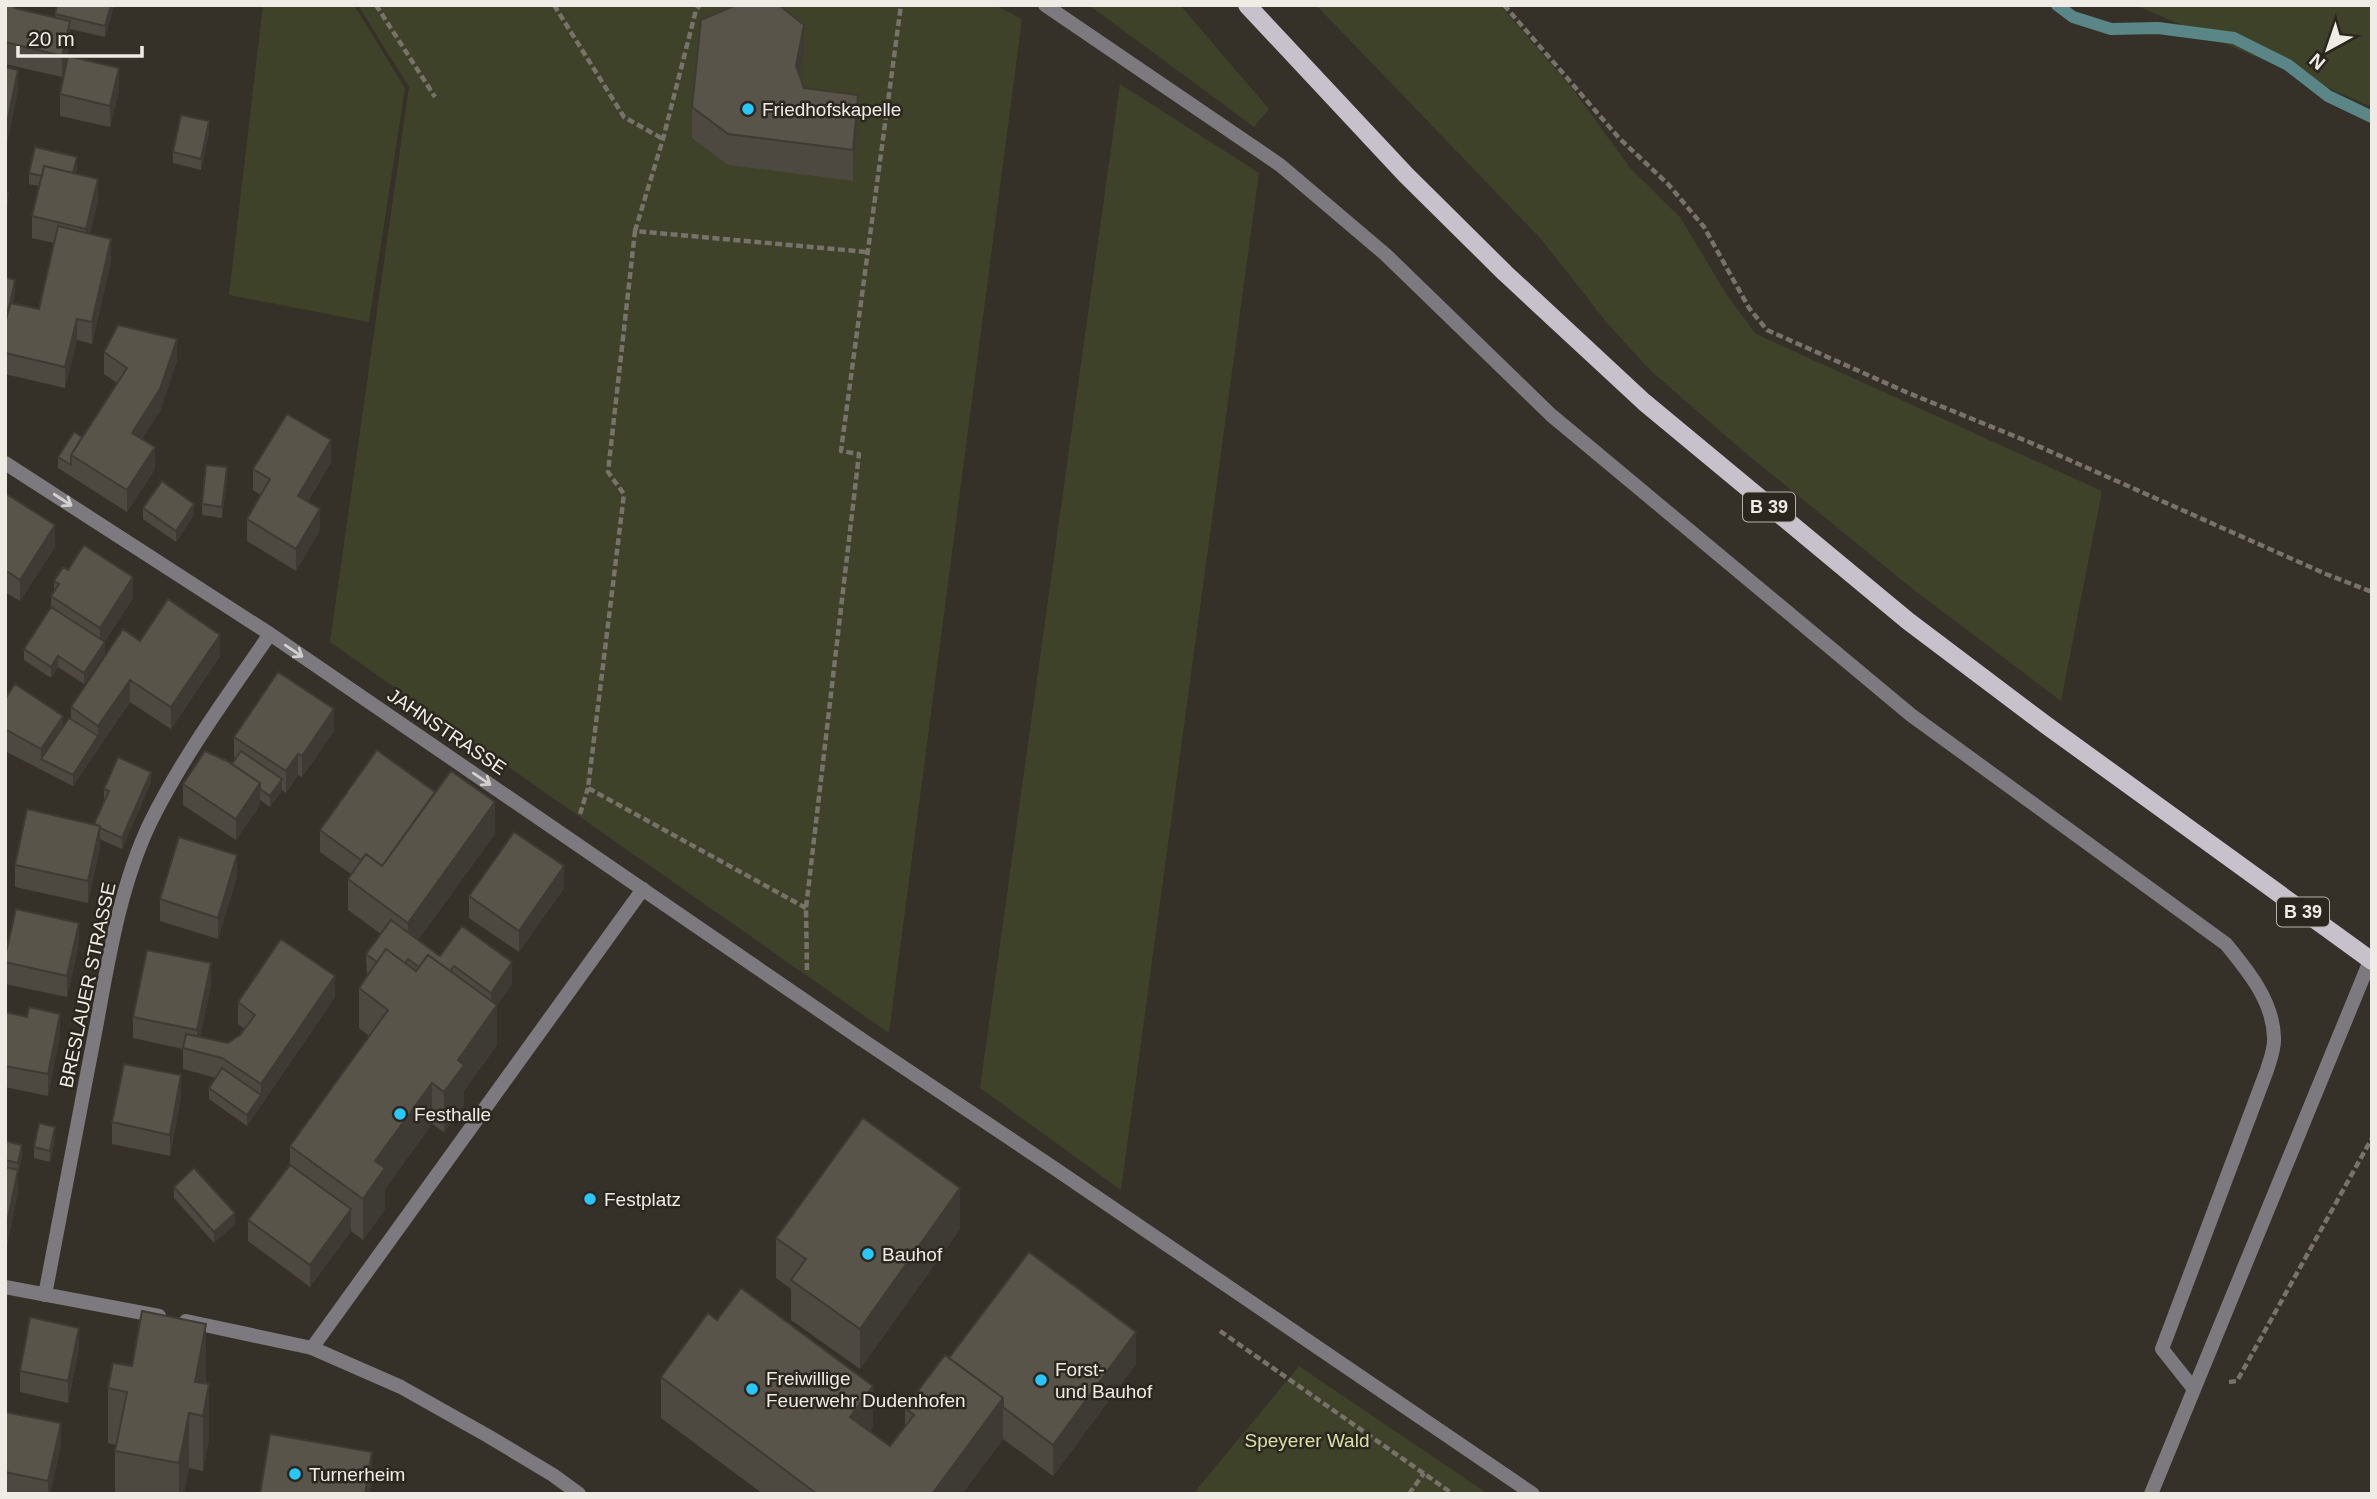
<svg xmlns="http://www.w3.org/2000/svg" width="2377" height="1499" font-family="Helvetica,sans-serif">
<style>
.green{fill:#3e4229}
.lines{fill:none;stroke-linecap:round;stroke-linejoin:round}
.stream{stroke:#5a8688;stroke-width:12}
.path{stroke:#77726a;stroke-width:4.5;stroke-dasharray:7 3.5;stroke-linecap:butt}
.service{stroke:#7c7a7e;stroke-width:14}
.minor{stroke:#7c7a7e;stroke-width:14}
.primary{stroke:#c6c1cb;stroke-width:18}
.wall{fill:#4d4840}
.shaded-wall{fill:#3e3b34}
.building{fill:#59544a;stroke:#3e3b34;stroke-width:2}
.oneway{stroke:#d2d0cc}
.poi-dot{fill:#28c8ff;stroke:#2c271e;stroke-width:2.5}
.labels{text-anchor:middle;stroke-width:5;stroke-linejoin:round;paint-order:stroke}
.shield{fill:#2c271e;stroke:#b4b1aa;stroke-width:2}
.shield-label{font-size:18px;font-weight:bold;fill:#efece6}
.poi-label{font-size:19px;fill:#efece6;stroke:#2c271e;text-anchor:start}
.street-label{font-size:19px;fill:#efece6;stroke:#2c271e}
.park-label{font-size:19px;fill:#d7e1a5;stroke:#2c271e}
</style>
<rect width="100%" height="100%" fill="#363128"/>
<!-- green -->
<path class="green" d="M263,5H354L405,88L369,322L229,295Z
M358,5H995L1022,19L889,1033L330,642L409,87Z
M1089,5H1180L1269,109L1254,127Z
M1316,5H1500L1572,88L1631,169L1680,217L1728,297L1756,334L2102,491L2061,701L1914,590L1742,450L1651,371L1607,323L1541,239Z
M2135,5H2372V107Z
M1120,84L1259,173L1121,1190L980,1088Z
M1299,1366L1488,1494H1193Z"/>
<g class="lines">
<!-- stream -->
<path class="stream" d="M2057,5L2073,17L2111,29L2158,28L2234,38L2288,65L2328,96L2372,117"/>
<!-- path -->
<path class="path" d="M376,5L435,97
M554,5L624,117L663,139
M1504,5L1619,138L1668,184L1704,227L1749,308L1767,330L1906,392L2029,442L2326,574L2372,592
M635,231L663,139L696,10L700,5
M580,814L588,788
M806,908L588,788L624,494L608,472L635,231L867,252
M807,970L806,908L859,454L841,451L901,5
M1220,1331L1453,1494
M2229,1382L2237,1381L2372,1138
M1409,1494L1424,1473"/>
<!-- service -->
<path class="service" d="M1045,5L1280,165L1385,254L1551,415L1911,715L2226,944C2248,971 2273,1001 2274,1037C2275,1048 2270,1060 2267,1070L2162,1349L2193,1388
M861,1039L1054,1168L1533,1494
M312,1348L643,889
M2151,1494L2372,956"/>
<!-- minor -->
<path class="minor" d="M5,463L270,634L861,1039
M5,1287L159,1316
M45,1295C62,1207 78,1120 95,1033C108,963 119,888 150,823C183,756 228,695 270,634
M186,1321L312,1348L401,1387L488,1436L553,1475L579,1494"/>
<!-- primary -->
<path class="primary" d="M1247,5L1406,175L1505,273L1644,402L1908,621L2046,725L2372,961"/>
</g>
<!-- wall -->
<path class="wall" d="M5,5H16V8L55,17L57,5H114L105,37L70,29V42L62,77L5,64Z
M804,56L800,77L804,88L858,126L853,181L728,165L692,138V107Z
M119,90L110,127L60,116V94Z
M209,132L201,170L173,163V152Z
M77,168L76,173L98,200L90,234L111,261L92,344L77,340L65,388L5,374V325L7,319H5V277L15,290L13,303L39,309L54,243L32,238V216L39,186L29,184V173Z
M104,352L177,360L160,411L142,439L155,469L127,512L58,468V457L82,437L117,383L104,374Z
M331,462L308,501L320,530L296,571L247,541V519L261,495L253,490V469Z
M227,478L222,518L202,515V504Z
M5,493L55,547L20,601L5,592Z
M143,508L194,515L176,542L143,519Z
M68,570L133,598L105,641V653L84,684L58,667L51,678L24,660V649L51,607V596L54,592V581Z
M140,641L220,656L171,729L130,702L73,786L5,751V699L63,727L71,719V707Z
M334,731L302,777L298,775L286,793L282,790L270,807L260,800V805L236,840L183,805V784L232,764L236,759L234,758V737Z
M151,782L122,849L100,839V847L88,903L15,887V865L94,824L105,800H104V789Z
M435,792L495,834L418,940L440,956L512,984L497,1005V1045L464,1091V1105L444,1132L432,1124L385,1189V1209L363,1240L351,1231L310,1287L248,1241V1220L290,1165V1146L369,1036L359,1028V988L367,976L366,954L381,934L348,910V879L351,874L320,852V830Z
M237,877L218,939L160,921V899Z
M564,888L519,952L469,918V896Z
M79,944L67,997L5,984V957Z
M211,985L200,1037L228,1043L240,1035L245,1029L238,1024V1002L335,997L247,1126L209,1099V1088L216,1078L183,1069V1049L133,1038V1017Z
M5,1012L60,1035L48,1096L5,1087Z
M181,1097L170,1156L112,1144V1122Z
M55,1138L50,1162L34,1158V1147Z
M5,1141L22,1156L18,1173V1192L6,1250Z
M174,1187L235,1224L214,1243L174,1198Z
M960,1229L860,1369L791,1320V1289L776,1278V1238Z
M79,1349L68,1403L20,1392V1371Z
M949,1358L1136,1364L1053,1476L1003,1439L962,1494H763L661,1418V1377L873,1427L870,1431L890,1446L905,1426V1408Z
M206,1379V1384L209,1439L203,1471L189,1468L184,1494H115V1451L116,1445L108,1443V1388Z
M5,1412L61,1445L50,1494L5,1493Z"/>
<!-- shaded-wall -->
<path class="shaded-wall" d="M111,5H114L105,37V26Z
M70,21V42L62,77V56Z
M804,25V56L796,98V66Z
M119,68V90L110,127V106Z
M18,70V92L6,149V128Z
M858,95V126L853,181V150Z
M209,121V132L201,170V159Z
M77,157V168L71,194V183Z
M98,179V200L86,251V229Z
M8,193V204L5,216V205Z
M111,239V261L92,344V322Z
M15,280V290L9,320V309Z
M77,319V340L65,388V367Z
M177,339V360L160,411L132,455V433Z
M331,440V462L298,517V496Z
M155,447V469L127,512V490Z
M227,467V478L222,518V507Z
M194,504V515L176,542V531Z
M320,509V530L296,571V549Z
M55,525V547L20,601V580Z
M133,577V598L100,649V628Z
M220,635V656L171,729V707Z
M105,642V653L84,684V673Z
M58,656V667L51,678V667Z
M130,680V702L73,786V775L98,736V726Z
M334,709V731L302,777V756Z
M63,716V738L41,759V749Z
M298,754V775L286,793V771Z
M151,772V782L122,849V838Z
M282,779V790L270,807V796Z
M260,783V805L236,840V819Z
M495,802V834L408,954V923Z
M100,826V847L88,903V881Z
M237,855V877L218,939V918Z
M564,866V888L519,952V931Z
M79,923V944L67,997V976Z
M512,962V984L491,1014V993Z
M211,963V985L197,1052V1030Z
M335,976V997L247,1126V1115L261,1095V1084Z
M497,1005V1045L464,1091V1105L444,1132V1092L458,1060Z
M60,1014V1035L48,1096V1074Z
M181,1075V1097L170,1156V1135Z
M432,1083V1124L385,1189V1209L363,1240V1199L375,1161Z
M55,1127V1138L50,1162V1151Z
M22,1145V1156L18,1173V1192L6,1250V1228L18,1171V1163Z
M960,1188V1229L860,1369V1329Z
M351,1209V1231L310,1287V1265Z
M235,1213V1224L214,1243V1232Z
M206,1324V1379L199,1415L195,1382Z
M79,1328V1349L68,1403V1381Z
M1136,1332V1364L1053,1476V1445Z
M209,1384V1439L203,1471V1416Z
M873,1386V1427L850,1457V1417Z
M1003,1398V1439L962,1494H932Z
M189,1413V1468L184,1494H179V1463Z
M61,1423V1445L50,1494H48V1481Z
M372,1452V1483L370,1494H365Z"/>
<!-- building -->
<path class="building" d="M5,5H14V8L70,21L62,56L5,42Z
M57,5H111L105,26L55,14Z
M736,5H779L804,25L796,66L804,88L858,95L853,150L728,134L692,107L701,20Z
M68,56L119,68L110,106L60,94Z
M5,67L18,70L6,128L5,127Z
M181,115L209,121L201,159L173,152Z
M35,147L77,157L73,173L44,166L42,176L29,173Z
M44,166L98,179L86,229L32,216Z
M5,192L8,193L5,205Z
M58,226L111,239L92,322L77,319L65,367L5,353V325L10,303L39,309Z
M5,277L15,280L9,309L5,308Z
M118,325L177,339L160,389L132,433L155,447L127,490L71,455L127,368L104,352Z
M287,414L331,440L298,496L320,509L296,549L247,519L270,479L253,469Z
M74,432L82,437L71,455V465L58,457Z
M206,465L227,467L222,507L202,504Z
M162,481L194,504L176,531L143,508Z
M5,493L55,525L20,580L5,570Z
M84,545L133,577L100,628L51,596L59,584L54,581L63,567L68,570Z
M168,599L220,635L171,707L130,680L98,726L71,707L123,629L140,641Z
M51,607L105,642L84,673L58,656L51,667L24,649Z
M278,672L334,709L302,756L298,754L286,771L234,737Z
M15,684L63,716L41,749L5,729V699Z
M69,718L98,736L73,775L41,759Z
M377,750L435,792L382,866L366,854L361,860L320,830Z
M205,751L227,761L260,783L236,819L183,784Z
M241,751L282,779L270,796L260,789V783L232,764Z
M118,757L151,772L122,838L100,828V826L94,824L109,791L104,789Z
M451,771L495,802L408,923L348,879L366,854L382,866Z
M27,809L100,826L88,881L15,865Z
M514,832L564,866L519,931L469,896Z
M179,837L237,855L218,918L160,899Z
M16,909L79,923L67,976L5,962V957Z
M391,920L440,956L462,926L512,962L491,993L454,966L450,971L428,955L419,967L408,959L405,963L386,949L377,962L366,954Z
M281,939L335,976L261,1084L222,1058L183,1048L186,1034L228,1043L240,1035L255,1015L238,1002Z
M386,949L416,971L428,955L497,1005L458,1060L464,1065L444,1092L432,1083L375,1161L385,1168L363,1199L290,1146L388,1010L359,988Z
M147,950L211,963L197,1030L133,1017Z
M29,1007L60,1014L48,1074L5,1066V1012L27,1017Z
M124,1064L181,1075L170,1135L112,1122Z
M222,1068L261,1095L247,1115L209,1088Z
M863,1118L960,1188L860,1329L791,1280L806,1259L776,1238Z
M39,1123L55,1127L50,1151L34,1147Z
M5,1141L22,1145L18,1163L5,1160Z
M290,1165L351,1209L310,1265L248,1220Z
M5,1167L18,1170L6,1228H5Z
M194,1168L235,1213L214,1232L174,1187Z
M1029,1252L1136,1332L1053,1445L1003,1407V1398L949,1358Z
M741,1288L873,1386L850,1417L890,1446L914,1415L905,1408L945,1355L1003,1398L932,1494H817L661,1377L708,1313L717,1320Z
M142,1311L206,1324L195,1382L209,1384L203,1416L189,1413L179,1463L115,1451L127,1392L108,1388L113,1363L132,1366Z
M30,1317L79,1328L68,1381L20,1371Z
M5,1412L61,1423L48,1481L5,1472Z
M270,1434L372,1452L365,1494H260Z"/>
<!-- one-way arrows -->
<defs><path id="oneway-shaft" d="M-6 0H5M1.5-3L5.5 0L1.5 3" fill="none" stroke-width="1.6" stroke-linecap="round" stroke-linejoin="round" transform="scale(1.75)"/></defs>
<g class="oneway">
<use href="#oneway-shaft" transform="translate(63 500) rotate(33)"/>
<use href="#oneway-shaft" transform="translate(294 651) rotate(34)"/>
<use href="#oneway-shaft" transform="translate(482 779) rotate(34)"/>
</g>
<!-- markers -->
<g class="poi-dot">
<circle cx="748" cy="109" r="7"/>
<circle cx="400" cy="1114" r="7"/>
<circle cx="590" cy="1199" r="7"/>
<circle cx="868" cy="1254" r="7"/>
<circle cx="1041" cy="1380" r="7"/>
<circle cx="752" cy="1389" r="7"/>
<circle cx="295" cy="1474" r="7"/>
</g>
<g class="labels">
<!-- shield labels -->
<g class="shield">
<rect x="1743" y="492.5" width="52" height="29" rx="5"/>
<rect x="2277" y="897.5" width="52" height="29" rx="5"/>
</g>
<g class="shield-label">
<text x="1769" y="513">B 39</text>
<text x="2303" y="918">B 39</text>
</g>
<!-- poi labels -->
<g class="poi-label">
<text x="762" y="116">Friedhofskapelle</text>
<text x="414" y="1121">Festhalle</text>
<text x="604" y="1206">Festplatz</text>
<text x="882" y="1261">Bauhof</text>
<text x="1055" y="1376">Forst-<tspan x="1055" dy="22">und Bauhof</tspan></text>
<text x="766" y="1385">Freiwillige<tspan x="766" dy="22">Feuerwehr Dudenhofen</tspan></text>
<text x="309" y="1481">Turnerheim</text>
</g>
<!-- street labels -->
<g class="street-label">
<text transform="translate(447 731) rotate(34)" y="7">JAHNSTRASSE</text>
<text transform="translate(87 985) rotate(-78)" y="7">BRESLAUER STRASSE</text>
</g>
<!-- park labels -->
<g class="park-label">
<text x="1307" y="1447">Speyerer Wald</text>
</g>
</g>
<!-- border -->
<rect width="2377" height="1499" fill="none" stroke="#efece6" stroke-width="14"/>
<!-- north arrow -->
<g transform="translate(2328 49) rotate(220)" stroke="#2c271e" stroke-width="5" paint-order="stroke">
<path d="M0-5L12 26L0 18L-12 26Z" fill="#efece6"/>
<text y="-10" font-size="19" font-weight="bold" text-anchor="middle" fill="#efece6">N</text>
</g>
<!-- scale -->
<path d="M18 46v10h124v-10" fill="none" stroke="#efece6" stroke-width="3.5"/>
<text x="28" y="46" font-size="21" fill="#efece6" stroke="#2c271e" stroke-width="5" paint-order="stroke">20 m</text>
</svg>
